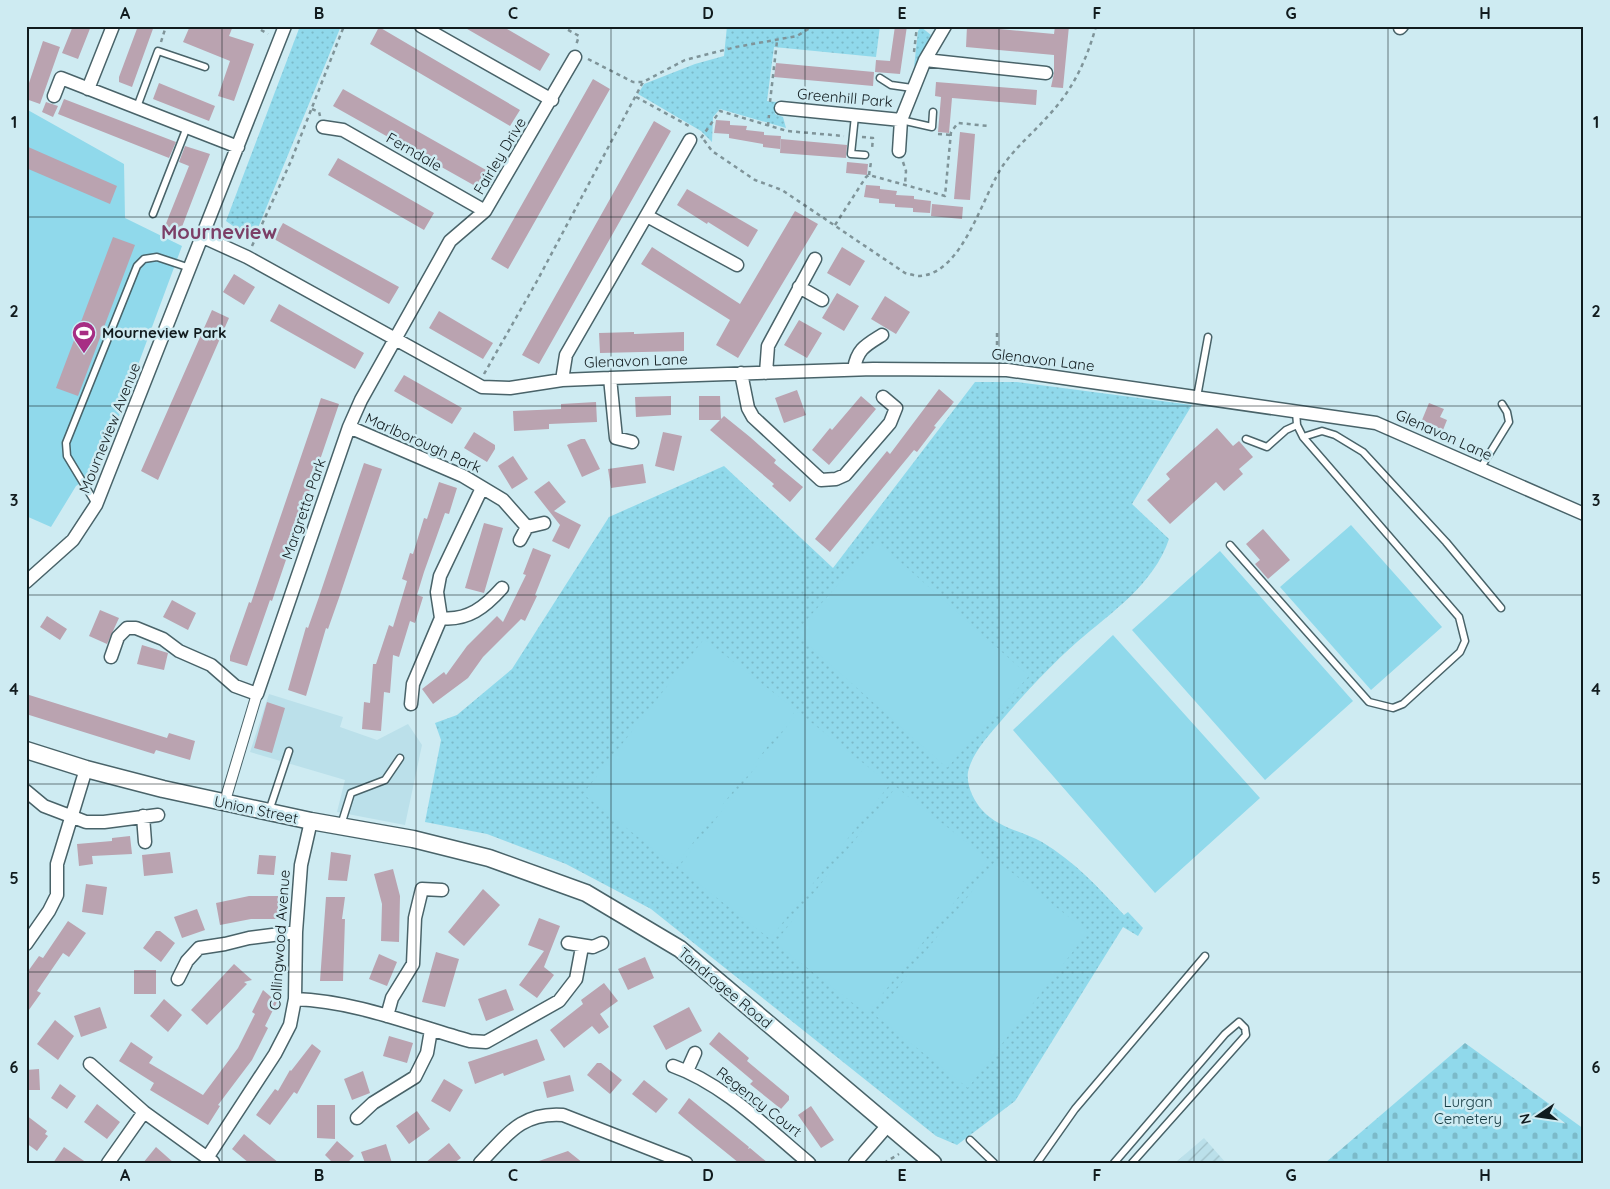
<svg xmlns="http://www.w3.org/2000/svg" width="1610" height="1189" font-family="Quicksand,sans-serif">
<style>
.built{fill:#bbe0ea}
.industrial{fill:url(#industrial-furrows)}
.grass{fill:url(#grass-dots)}
.cemetery{fill:url(#cemetery-stones)}
.pitch{fill:#90d9eb}
.building{fill:#baa3b0}
.lines{fill:none;stroke-linecap:round;stroke-linejoin:round}
.service-casing{stroke:#496369;stroke-width:9}
.pedestrian-casing{stroke:#496369;stroke-width:12}
.minor-casing{stroke:#496369;stroke-width:15}
.tertiary-casing{stroke:#496369;stroke-width:19}
.path{stroke:#7f9499;stroke-width:2.5;stroke-dasharray:4 4;stroke-linecap:butt}
.service{stroke:#fff;stroke-width:6}
.pedestrian{stroke:#fff;stroke-width:10}
.minor{stroke:#fff;stroke-width:12}
.tertiary{stroke:#fff;stroke-width:16}
.grid{fill:none;stroke:#111b1e;stroke-width:1;stroke-opacity:0.55}
.labels{text-anchor:middle;stroke-width:5;stroke-linejoin:round;paint-order:stroke}
.street-label{font-size:15px;fill:#111b1e;stroke:#ceebf2}
.poi-label{font-size:15px;font-weight:bold;fill:#111b1e;stroke:#ceebf2;text-anchor:start}
.park-label{font-size:15px;fill:#143941;stroke:#ceebf2}
.district-label{font-size:20px;font-weight:bold;fill:#7c3f67;stroke:#ceebf2}
.neatline{fill:none;stroke:#111b1e;stroke-width:2}
.grid-label{font-size:16px;text-anchor:middle;font-weight:bold;fill:#111b1e}
</style>
<defs>
<pattern id="industrial-furrows" width="10" height="10" patternUnits="userSpaceOnUse" patternTransform="scale(1.25)"><rect width="10" height="10" fill="#bbe0ea"/><path d="M-1 1l2-2M0 10L10 0M9 11l2-2" fill="none" stroke="#a0c0c8"/></pattern>
<pattern id="grass-dots" width="8" height="8" patternUnits="userSpaceOnUse" patternTransform="scale(1.25)"><rect width="8" height="8" fill="#90d9eb"/><path d="M2 2h.1M6 6h.1" fill="none" stroke="#7bbac9" stroke-width="1.8" stroke-linecap="round"/></pattern>
<pattern id="cemetery-stones" width="16" height="16" patternUnits="userSpaceOnUse" patternTransform="scale(1.25)"><rect width="16" height="16" fill="#90d9eb"/><path d="M2 7V4a2 2 0 0 1 4 0v3zM10 15v-3a2 2 0 0 1 4 0v3z" fill="#7bbac9"/></pattern>
</defs>
<rect width="100%" height="100%" fill="#ceebf2"/>
<!-- built -->
<path class="built" d="M269,694L343,717L340,727L377,740L408,724L422,745L405,825L337,812L345,780L250,752Z"/>
<!-- industrial -->
<path class="industrial" d="M1204,1138L1226,1163H1175Z"/>
<!-- grass -->
<path class="grass" d="M300,26H341L253,240L226,221Z
M727,26H880L876,57L774,47L767,101L776,102L775,114L783,117L786,128L720,109L713,117L712,142L701,131L638,94L644,84L695,64L724,56Z
M921,27L931,35L914,67L918,31Z
M975,382H1017L1192,405L1132,504L1169,539C1154,584 1112,612 1077,642C1050,666 1024,694 1001,721C989,735 972,753 968,772C966,785 974,801 982,810C998,828 1022,831 1042,842C1074,861 1099,888 1124,915L1128,912L1143,928L1138,936L1123,927L1015,1101L957,1145L936,1136L651,909L566,864L487,834L425,822L441,740L435,723L457,715L512,669L609,517L724,466L833,568Z"/>
<!-- cemetery -->
<path class="cemetery" d="M1465,1043L1584,1129V1163H1325Z"/>
<!-- pitch -->
<path class="pitch" d="M26,109L124,164L125,218L182,246L108,446L88,478L76,486L51,527L26,516Z
M1351,525L1442,627L1371,690L1280,587Z
M877,541L1029,676L947,768L795,633Z
M1220,551L1353,701L1265,780L1132,630Z
M1113,635L1260,798L1155,893L1013,730Z
M704,639L796,710L675,866L583,794Z
M798,712L890,784L770,939L678,868Z
M896,787L988,859L867,1014L775,943Z
M996,860L1088,932L968,1088L876,1016Z"/>
<!-- building -->
<path class="building" d="M73,26H91L78,59L62,53Z
M138,26H154L132,87L119,82V77Z
M190,26H233L229,36L254,44L234,101L218,96L230,61L183,42Z
M462,26H502L550,54L540,71Z
M895,26H907L900,74L875,72L876,60L890,61Z
M967,26L1054,34L1055,26H1069L1063,88L1051,87L1054,73V55L966,47Z
M379,27L520,110L510,126L370,44Z
M43,41L60,47L40,104L26,99V92Z
M776,63L874,72L873,86L774,77Z
M593,79L610,89L508,269L491,259Z
M936,82L1037,90L1036,105L952,98L949,133L938,132L941,97L935,96Z
M159,83L215,106L209,121L153,99Z
M343,89L486,170L477,187L333,106Z
M64,99L176,142L169,158L58,114Z
M46,102L58,106L53,117L42,112Z
M716,120L730,121V125L747,126L746,130L764,132V135L781,136L780,149L763,147V144L729,138V129V134L714,133Z
M654,121L671,131L539,364L522,355Z
M960,132L975,134L970,200L954,199Z
M781,139L847,145L846,158L780,153Z
M26,146L117,186L110,204L26,168Z
M185,146L210,154L180,232L165,226L189,166L179,162Z
M338,158L434,213L424,230L328,175Z
M847,162L868,164L867,175L846,173Z
M866,185L880,186V189L897,191L896,195L914,196V205V199L931,201L930,213L913,212V208L895,207V204L879,203V199L864,197Z
M687,189L758,230L748,247L708,222L707,224L677,205Z
M932,204L963,207L962,219L931,216Z
M795,211L818,224L738,358L716,345L730,320L641,264L652,247L740,304Z
M283,223L399,287L389,304L274,239Z
M113,237L135,245L78,396L56,388Z
M842,247L865,261L850,286L827,273Z
M234,274L255,287L244,305L223,292Z
M837,293L859,306L844,331L822,318Z
M885,296L910,312L896,334L871,319Z
M279,304L364,353L355,369L270,321Z
M212,310L229,318L158,480L141,471Z
M439,311L493,343L483,359L429,328Z
M799,320L822,333L807,358L784,345Z
M634,332V334L684,332V351L600,353L599,333Z
M404,375L462,408L452,424L394,391Z
M939,389L954,402L934,426L936,427L917,452L914,450L830,552L815,539L887,451L890,454Z
M797,390L806,415L784,423L775,398Z
M671,396V415L636,417L635,397Z
M699,396H720L721,419L724,416L750,437L776,460L774,463L803,487L790,502L772,486L774,484L710,430L720,420H699Z
M861,396L876,409L829,465L812,450L830,428L832,430Z
M321,398L339,404L272,601L270,600L247,666L230,661V656L249,602L251,603Z
M596,402L597,422L549,424V429L514,431L513,411L561,409V404Z
M1429,403L1444,409L1440,417L1447,420L1443,430L1422,420Z
M1217,428L1233,446L1239,441L1253,457L1239,469L1243,474L1224,491L1216,482L1170,524L1147,500L1170,479L1166,474Z
M474,432L495,445V449L487,462L464,448Z
M663,432L682,436L674,471L655,466Z
M581,439H585L600,469L582,477L567,445Z
M513,456L528,479L512,489L498,466Z
M364,463L382,469L340,595L328,629L326,628L306,696L288,690L306,627L308,628L319,597Z
M643,464L646,483L611,488L608,469Z
M549,481L566,502L554,511L581,525L569,549L552,541L560,525L534,492Z
M439,482L457,488L449,514L445,513L424,572L417,595L423,597L415,623L410,621L399,657L393,655L390,693L384,692L381,731L362,729L364,702L370,703L373,664H376L389,625L393,627L407,581L402,579L410,553L413,554L424,518L427,519Z
M484,523L503,528L484,593L465,588Z
M1263,529L1290,560L1268,579L1255,564L1260,560L1246,544Z
M533,548L551,555L535,595L537,596L525,621L521,619L483,657L468,678L433,704L422,689L444,672L446,675L467,646L497,616L503,622L526,575L523,574Z
M172,600L196,613L188,630L163,617Z
M100,610L119,618L107,644L89,636Z
M47,616L67,629L60,640L40,627Z
M142,645L168,653L164,670L137,664Z
M26,694L167,738L169,733L195,741L190,760L156,750L154,754L26,714Z
M267,702L285,708L272,753L254,748Z
M130,836L132,854L92,856L93,864L79,866L77,844L112,841V838Z
M170,852L173,873L144,876L142,855Z
M331,852L351,855L347,881L328,880Z
M259,855L276,856L274,875L257,874Z
M393,869L400,896L399,942L381,941L382,904L374,874Z
M86,884L107,887L103,915L82,912Z
M483,889L500,905L464,946L448,932Z
M249,896H278V919H251L220,925L216,903Z
M326,897H345L342,919H345L343,981H320Z
M197,909L205,930L182,938L174,917Z
M539,918L560,926L544,967L554,975L537,998L519,985L544,951L528,945Z
M68,921L86,933L69,957L63,953L37,991L41,993L26,1014V974L39,956L43,958Z
M156,931H160L175,943L161,962L143,948Z
M436,952L459,959L445,1007L422,1002Z
M379,954L397,962L387,986L369,979Z
M645,957L654,978L628,990L618,969Z
M234,964L252,980L244,982L247,984L207,1025L191,1010Z
M134,970H156V994H134Z
M604,983L618,1001L600,1014L609,1027L599,1034L592,1026L564,1048L550,1030L583,1004L581,1000Z
M506,989L514,1010L486,1021L478,999Z
M263,990L277,1002L265,1026L268,1028L252,1060L218,1105L220,1106L208,1125L150,1090L154,1083L119,1061L131,1042L153,1057L149,1063L203,1095L238,1048L255,1014L252,1012Z
M164,999L182,1015L168,1032L150,1016Z
M100,1007L107,1028L81,1037L74,1016Z
M689,1007L702,1031L666,1050L653,1026Z
M55,1020L74,1036L58,1060L37,1044Z
M719,1032L749,1058L747,1061L789,1096V1100L781,1109L750,1084L753,1081L709,1044Z
M389,1036L413,1043L407,1063L383,1056Z
M537,1039L545,1060L504,1076L503,1073L475,1084L468,1062Z
M312,1044L321,1051L297,1094L294,1092L270,1125L256,1115L275,1089L278,1091L290,1070L291,1071Z
M597,1063H601L622,1080L610,1094L587,1075Z
M39,1069L40,1090H26V1070Z
M363,1071L370,1093L352,1100L344,1079Z
M570,1075L574,1091L547,1098L543,1082Z
M444,1079L463,1090L450,1112L431,1101Z
M644,1080L668,1099L656,1113L632,1094Z
M60,1084L76,1096L67,1109L51,1098Z
M689,1098L749,1147L748,1149L750,1148L768,1163H739L697,1129L678,1113Z
M97,1104L120,1122L107,1139L84,1122Z
M317,1105H335V1139L317,1138Z
M811,1106L834,1140L821,1148L798,1115Z
M417,1111L430,1129L409,1144L396,1126Z
M26,1115L47,1131L45,1134L48,1136L37,1151L26,1143Z
M244,1134L258,1146L279,1163H249L232,1149Z
M337,1141L354,1156L347,1163H333L325,1155Z
M449,1143L461,1158L454,1163H425Z
M386,1144L392,1163H365L361,1152Z
M64,1147L87,1163H53Z
M156,1147L174,1163H143Z
M568,1151L583,1163H540L539,1161Z"/>
<g class="lines">
<!-- service casing -->
<g class="service-casing">
<path id="service" d="M880,78L891,85L912,88
M137,107L158,51L205,67
M855,116L851,154L865,155
M901,120L932,127L933,112
M153,214L187,127
M1197,397L1208,337
M1303,437L1322,431L1335,435L1363,452L1446,542L1501,608
M1246,439L1267,447L1286,430L1297,425
M1480,469L1509,422L1507,412L1502,404
M96,504L67,456L66,443L137,266L144,259L157,257L190,268
M1230,545L1369,702L1393,708L1403,704L1460,652L1465,641L1459,617L1303,437L1297,425L1296,411
M269,811L289,751
M341,825L351,793L385,780L400,758
M970,1140L994,1163
M1037,1163L1075,1109L1205,956
M1114,1163L1225,1034L1239,1022L1245,1028L1246,1035L1132,1163"/>
</g>
<!-- pedestrian casing -->
<g class="pedestrian-casing">
<path id="pedestrian" d="M224,804L257,694"/>
</g>
<!-- minor casing -->
<g class="minor-casing">
<path id="minor" d="M421,26L552,100
M1400,28L1402,26
M925,60L1046,73
M88,89L113,26
M54,96L61,78L238,147
M781,108L901,120L925,60L945,26
M323,127L343,130L485,211
M899,151L901,120
M647,216L737,265
M203,237L247,257L482,387L510,388L562,380L610,378L873,369L1007,370L1376,423L1584,514
M799,287L822,300
M854,369C857,349 866,345 882,335
M741,373L748,408L753,417L821,480L836,479L845,475L890,423L896,408L883,397
M766,373L768,346L815,259
M610,378L616,438L632,442
M562,380L566,355L690,140
M349,427L463,476L503,500L527,527
M520,540L527,527L544,523
M26,582L73,540L96,505L285,26
M441,618C468,621 485,607 502,588
M111,657L118,637L127,628H136L163,639L179,651L211,665L235,686L257,694L349,427L361,400L450,241L485,211L575,57
M411,704L413,684L441,618L437,592L440,576L482,488
M26,791L44,806L86,822H104L158,815
M143,816L145,842
M568,943L593,947L602,943
M26,944L49,911L57,895V864L86,769
M178,979L187,961L199,948L225,944L249,938L296,932
M295,999C355,1001 413,1025 470,1041L486,1042L559,1001L576,979L582,947
M387,1016L392,998L413,964L415,918L422,889L442,890
M90,1064L144,1112L213,1162
M673,1066C724,1084 768,1129 809,1163
M687,1071L695,1053
M357,1118L373,1103L415,1077L427,1053L431,1030
M207,1158L275,1054L290,1025L295,999L296,932L301,865L311,821
M108,1163L144,1112
M480,1163C507,1135 521,1112 563,1115L686,1163
M855,1163L888,1125"/>
</g>
<!-- tertiary casing -->
<g class="tertiary-casing">
<path id="tertiary" d="M26,750L86,769L163,789L311,821L413,839L489,858L586,893L680,949L933,1163"/>
</g>
<!-- path -->
<path class="path" d="M254,26L268,34
M561,26L579,36L576,45
M26,33L31,26
M161,42L166,26
M914,52L917,26
M588,59L633,82H643L685,60L736,47L797,36L813,26
M636,97L689,126
M770,102L777,41
M312,109L319,112L320,116
M768,126L769,115
M938,134L951,135
M862,137L873,138L872,149
M701,138L720,111L787,131L844,136
M704,140L712,151L755,180L782,190L905,273C910,274 915,276 920,276C964,273 983,193 1004,164C1017,146 1034,132 1048,116C1072,91 1087,60 1096,26
M903,162L906,171L905,185
M869,175L871,162
M835,225L866,177L869,175L945,196L951,132L958,123L988,126
M252,246L291,161L344,26
M997,333V359
M484,374L537,281L643,82
M884,1163L899,1154"/>
<!-- service -->
<use href="#service" class="service"/>
<!-- pedestrian -->
<use href="#pedestrian" class="pedestrian"/>
<!-- minor -->
<use href="#minor" class="minor"/>
<!-- tertiary -->
<use href="#tertiary" class="tertiary"/>
</g>
<!-- grid -->
<path class="grid" d="M222,26V1163M416,26V1163M611,26V1163M805,26V1163M999,26V1163M1194,26V1163M1388,26V1163M26,217H1584M26,406H1584M26,595H1584M26,784H1584M26,972H1584"/>
<!-- icons -->
<defs>
<g id="stadium-pin" transform="scale(1.25)"><path d="M0 17L-7.5 6A9.5 9.5 0 1 1 7.5 6Z" fill="#a72e84" stroke="#ceebf2"/><path d="M0-5a6.5 5 0 1 0 0 10a6.5 5 0 1 0 0-10ZM-3.5-1.8h7v3.6h-7Z" fill="#fff"/></g>
</defs>
<g fill-rule="evenodd">
<use href="#stadium-pin" x="84" y="333"/>
</g>
<g class="labels">
<!-- street labels -->
<g class="street-label">
<text transform="translate(845 98) rotate(5)" y="5">Greenhill Park</text>
<text transform="translate(414 152) rotate(30)" y="5">Ferndale</text>
<text transform="translate(500 156) rotate(-59)" y="5">Fairley Drive</text>
<text transform="translate(1043 360) rotate(7)" y="5">Glenavon Lane</text>
<text transform="translate(636 361) rotate(-2)" y="5">Glenavon Lane</text>
<text transform="translate(110 428) rotate(-68)" y="5">Mourneview Avenue</text>
<text transform="translate(1444 435) rotate(24)" y="5">Glenavon Lane</text>
<text transform="translate(423 443) rotate(24)" y="5">Marlborough Park</text>
<text transform="translate(304 509) rotate(-71)" y="5">Margretta Park</text>
<text transform="translate(256 810) rotate(12)" y="5">Union Street</text>
<text transform="translate(280 940) rotate(-86)" y="5">Collingwood Avenue</text>
<text transform="translate(725 988) rotate(40)" y="5">Tandragee Road</text>
<text transform="translate(759 1102) rotate(38)" y="5">Regency Court</text>
</g>
<!-- poi labels -->
<g class="poi-label">
<text x="102" y="338">Mourneview Park</text>
</g>
<!-- park labels -->
<g class="park-label">
<text x="1468" y="1107">Lurgan<tspan x="1468" dy="17">Cemetery</tspan></text>
</g>
<!-- district labels -->
<g class="district-label">
<text x="219" y="239">Mourneview</text>
</g>
</g>
<!-- border -->
<rect width="1610" height="1189" fill="none" stroke="#ceebf2" stroke-width="55"/>
<!-- north arrow -->
<g transform="translate(1538 1116) rotate(257)" stroke="#ceebf2" stroke-width="4" paint-order="stroke">
<path d="M0-4L9 19L0 12L-9 19Z" fill="#111b1e"/>
<text y="-8" font-size="14" font-weight="bold" text-anchor="middle" fill="#111b1e">N</text>
</g>
<rect x="28" y="28" width="1554" height="1134" class="neatline"/>
<g class="grid-label">
<text x="125" y="19">A</text>
<text x="319" y="19">B</text>
<text x="513" y="19">C</text>
<text x="708" y="19">D</text>
<text x="902" y="19">E</text>
<text x="1097" y="19">F</text>
<text x="1291" y="19">G</text>
<text x="1485" y="19">H</text>
<text x="14" y="128">1</text>
<text x="1596" y="128">1</text>
<text x="14" y="317">2</text>
<text x="1596" y="317">2</text>
<text x="14" y="506">3</text>
<text x="1596" y="506">3</text>
<text x="14" y="695">4</text>
<text x="1596" y="695">4</text>
<text x="14" y="884">5</text>
<text x="1596" y="884">5</text>
<text x="14" y="1073">6</text>
<text x="1596" y="1073">6</text>
<text x="125" y="1181">A</text>
<text x="319" y="1181">B</text>
<text x="513" y="1181">C</text>
<text x="708" y="1181">D</text>
<text x="902" y="1181">E</text>
<text x="1097" y="1181">F</text>
<text x="1291" y="1181">G</text>
<text x="1485" y="1181">H</text>
</g>
</svg>
